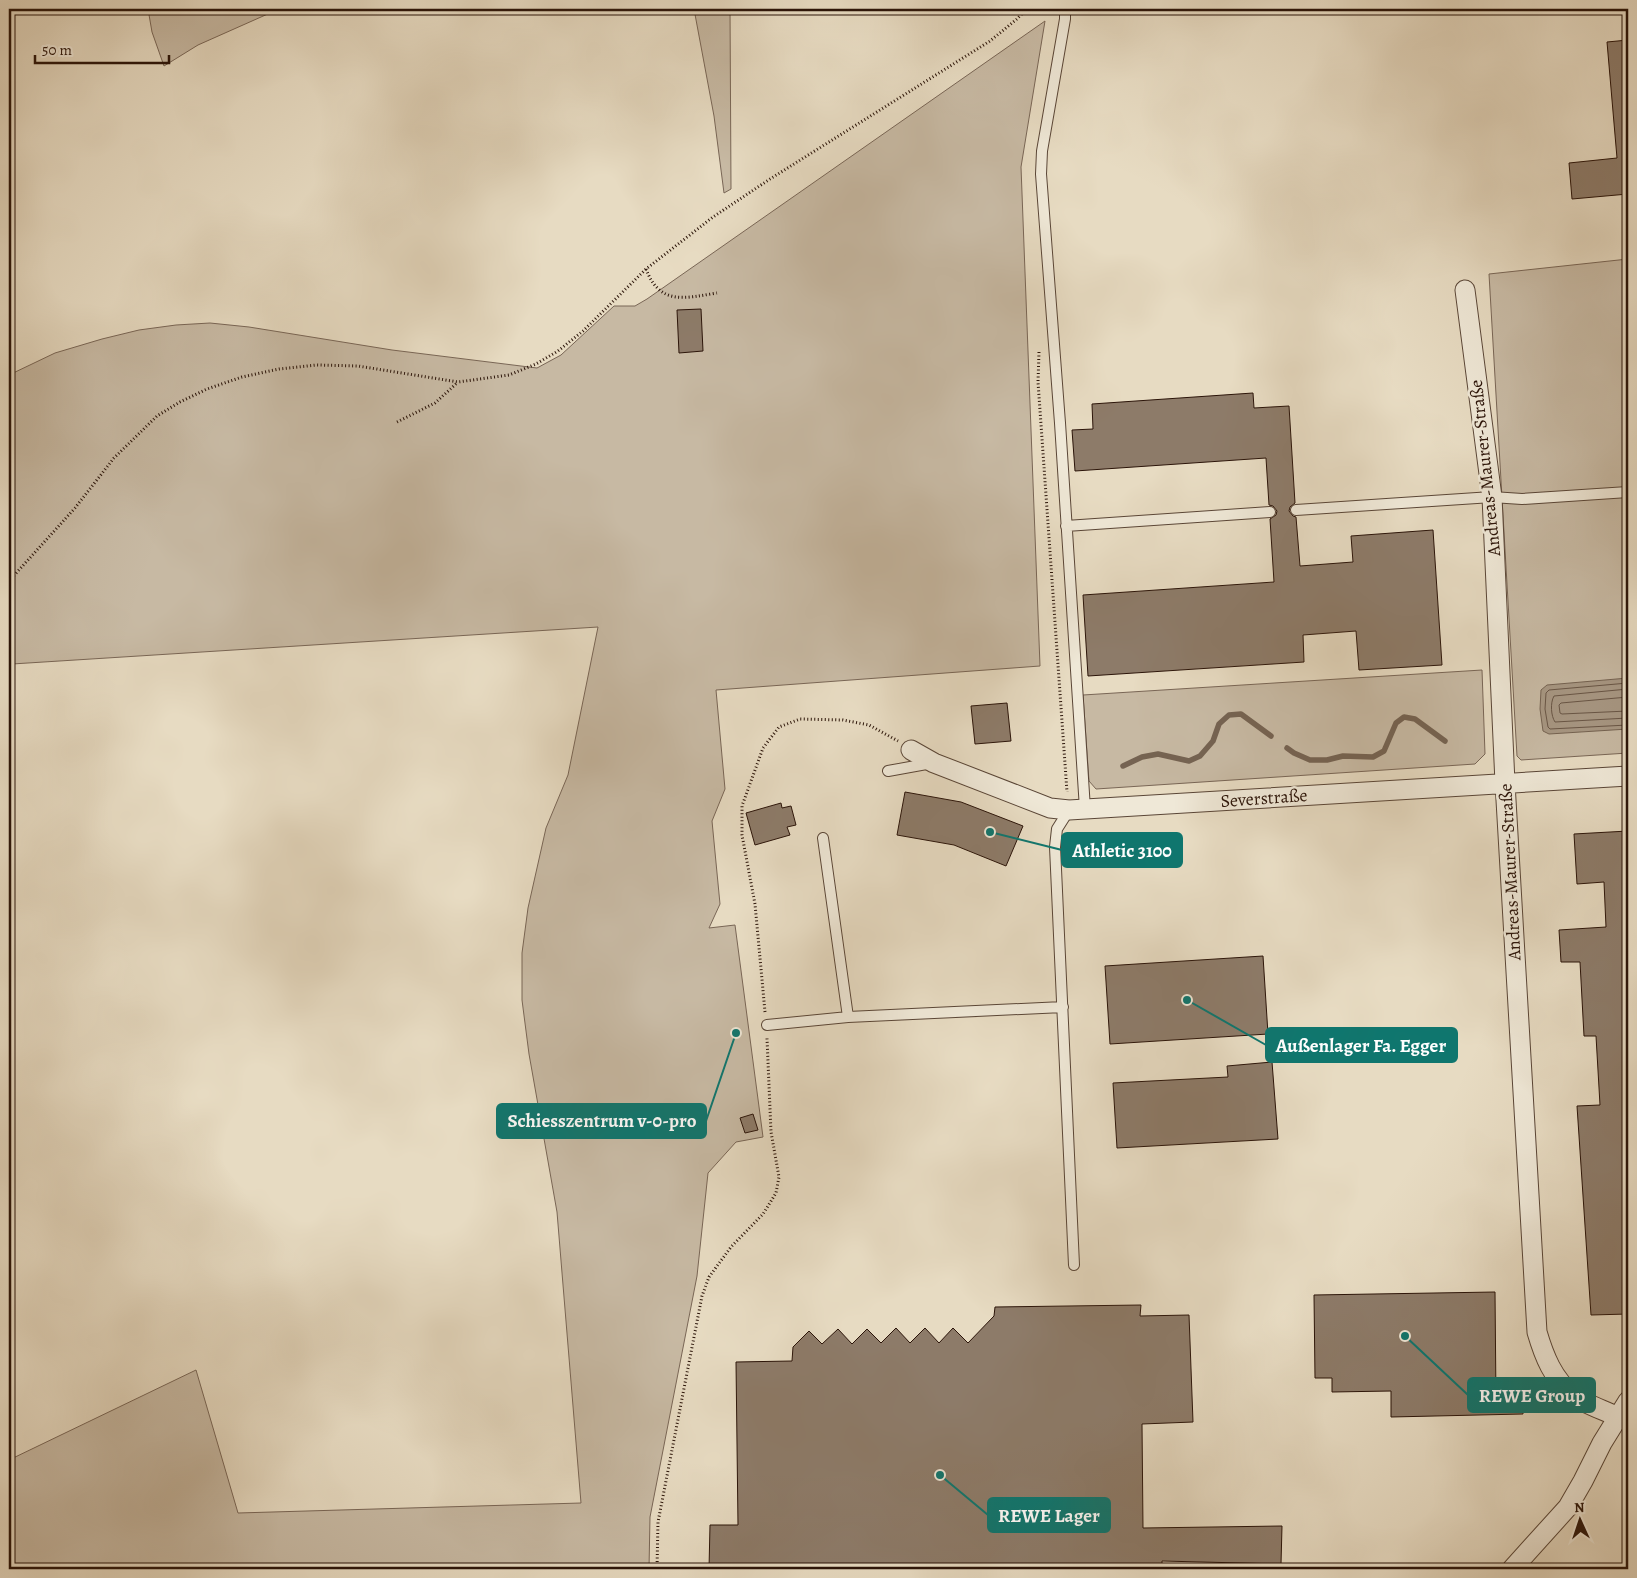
<svg xmlns="http://www.w3.org/2000/svg" width="1637" height="1578" font-family="Alegreya,serif">
<style>
.green{fill:#c7b9a3;stroke:#796656}
.water{fill:#a79783;stroke:#756352}
.lines{fill:none;stroke-linecap:round;stroke-linejoin:round}
.shore{stroke:#695646;stroke-width:1}
.stream{stroke:#756352;stroke-width:5.5}
.building{fill:#8d7b69;stroke:#2b1409}
.service-casing{stroke:#5a4637;stroke-width:12}
.minor-casing{stroke:#5a4637;stroke-width:21}
.path{stroke:#2b1409;stroke-width:3;stroke-dasharray:1 2.5;stroke-linecap:butt}
.service{stroke:#efe8d7;stroke-width:10}
.minor{stroke:#efe8d7;stroke-width:19}
.labels{text-anchor:middle;stroke-width:5;stroke-linejoin:round;paint-order:stroke}
.street-label{font-size:18px;fill:#2b1409;stroke:#efe8d7}
.leader{fill:none;stroke:#0f766e;stroke-width:2}
.callout-dot{fill:#0f766e;stroke:#efe8d7;stroke-width:2}
.callout{fill:#0f766e;stroke:#0f766e;stroke-width:2}
.callout-label{font-size:19px;text-anchor:middle;font-weight:bold;fill:#fff}
</style>
<rect width="100%" height="100%" fill="#e7dbc2"/>
<filter id="stains"><feTurbulence type="fractalNoise" baseFrequency=".004" numOctaves="4"/><feColorMatrix values="0 0 0 0 .2 0 0 0 0 .09 0 0 0 0 .02 0 0 0 .5 -.17"/></filter>
<radialGradient id="worn" r=".72"><stop offset=".6" stop-color="#630" stop-opacity="0"/><stop offset="1" stop-color="#630" stop-opacity=".3"/></radialGradient>
<!-- green -->
<path class="green" d="M148,9H279L198,45L164,66L152,32Z
M694,9H730L731,189L724,193L714,116Z
M1045,21L1021,167L1040,666L716,690L725,789L712,821L720,904L709,928L735,925L763,1137L736,1142L708,1173L697,1276L650,1517L649,1569H9V1460L196,1370L238,1513L581,1503L557,1212L529,1054L522,1000V953L528,908L546,828L568,775L598,627L12,664L9,662V375L55,353L102,339L139,330L176,325L210,323L249,327L392,350L537,368L561,355L614,306H635L647,299Z
M1628,259V753L1521,760L1517,756L1489,274Z
M1482,670L1485,754L1475,764L1096,789L1089,781L1083,695Z"/>
<!-- water -->
<path class="water" d="M1628,678V729L1549,734L1543,731L1540,709L1541,690L1547,685Z"/>
<g class="lines">
<!-- shore -->
<path class="shore" d="M1628,683L1549,690L1546,693L1545,709L1548,727L1550,729L1628,725
M1628,689L1554,696C1550,703 1551,716 1555,722L1628,718
M1628,697L1561,703L1559,705L1560,713L1562,714L1628,711"/>
<!-- stream -->
<path class="stream" d="M1287,748L1294,753L1310,760H1327L1343,756L1373,757L1384,751L1396,723L1404,717L1415,719L1445,741
M1123,766L1142,757L1158,754L1189,761L1200,756L1213,741L1219,724L1229,715L1241,714L1271,736"/>
</g>
<!-- building -->
<path class="building" d="M1628,40V194L1572,199L1569,163L1617,158L1607,42Z
M701,309L703,351L679,353L677,310Z
M1253,393L1254,408L1289,406L1295,503L1290,507L1289,511L1293,516L1296,517L1300,566L1353,562L1351,536L1433,530L1442,665L1359,670L1356,631L1303,635L1304,662L1088,676L1083,595L1274,582L1270,519L1276,515L1277,511L1273,506L1269,505L1266,458L1075,471L1072,430L1093,429L1092,404Z
M1007,703L1011,741L975,744L971,706Z
M905,792L961,802L1023,826L1006,866L954,845L897,835Z
M781,803L782,808L791,806L796,825L787,827L790,835L755,845L746,813Z
M1628,831V1314L1591,1315L1577,1106L1600,1105L1596,1036H1584L1580,962H1561L1559,930L1606,927L1604,882L1577,884L1574,834Z
M1263,956L1268,1034L1110,1044L1105,966Z
M1272,1062L1278,1139L1117,1148L1113,1083L1228,1077L1227,1066Z
M753,1114L758,1130L745,1133L740,1118Z
M1495,1292L1496,1401L1523,1400V1414L1391,1417V1391L1332,1392V1378H1315L1314,1295Z
M1141,1305L1140,1316L1189,1315L1193,1422L1142,1424L1143,1528L1282,1526L1281,1564L1162,1561V1569H709L710,1525H738L736,1362L792,1361L793,1347L809,1331L822,1344L838,1329L852,1344L867,1329L881,1343L896,1328L910,1343L925,1328L939,1343L953,1328L968,1343L994,1316L995,1307Z"/>
<g class="lines">
<!-- service casing -->
<g class="service-casing">
<path id="service" d="M1065,9V19L1042,151L1041,174L1060,423L1085,809
M1296,510L1492,497L1522,499L1628,492
M1066,526L1270,512
M888,771L932,763
M1069,810L1057,829L1055,847L1074,1265
M823,838L848,1017
M767,1025L848,1017L1063,1007"/>
</g>
<!-- minor casing -->
<g class="minor-casing">
<path id="minor" d="M1465,290L1492,497L1505,783L1537,1332C1544,1356 1553,1379 1573,1395C1584,1404 1604,1410 1618,1417
M911,750L934,763L1050,808L1069,810L1628,776
M1512,1569L1568,1507L1583,1481L1602,1443L1628,1401"/>
</g>
<!-- path -->
<path class="path" d="M646,269C660,306 685,298 717,293
M1039,352L1038,382L1067,792
M397,422L435,403L457,383
M9,581L75,508L114,458L157,416L180,402L207,389L242,377L279,369L317,365L358,366L458,382L509,375L536,364L558,351L583,331L646,269L713,217L770,179L990,41L1017,19L1026,9
M765,1012L755,904L742,835V806L763,748L779,727L800,719L843,720L869,725L898,741
M657,1569L658,1522L702,1296L709,1277L731,1247L763,1214L776,1193L779,1177L771,1132L767,1038"/>
<!-- service -->
<use href="#service" class="service"/>
<!-- minor -->
<use href="#minor" class="minor"/>
</g>
<g class="labels">
<!-- street labels -->
<g class="street-label">
<text transform="translate(1485 468) rotate(-96)" y="6">Andreas-Maurer-Straße</text>
<text transform="translate(1264 798) rotate(-4)" y="6">Severstraße</text>
<text transform="translate(1510 872) rotate(-93)" y="6">Andreas-Maurer-Straße</text>
</g>
</g>
<!-- callouts -->
<path class="leader" d="M990 832L1062 850M1187 1000L1266 1045M736 1033L706 1121M1405 1336L1468 1395M940 1475L988 1515"/>
<g class="callout-dot">
<circle cx="990" cy="832" r="5"/>
<circle cx="1187" cy="1000" r="5"/>
<circle cx="736" cy="1033" r="5"/>
<circle cx="1405" cy="1336" r="5"/>
<circle cx="940" cy="1475" r="5"/>
</g>
<g class="callout">
<rect x="1062" y="833" width="120" height="34" rx="5"/>
<rect x="1266" y="1028" width="191" height="34" rx="5"/>
<rect x="497" y="1104" width="209" height="34" rx="5"/>
<rect x="1468" y="1378" width="127" height="34" rx="5"/>
<rect x="988" y="1498" width="122" height="34" rx="5"/>
</g>
<g class="callout-label">
<text x="1122" y="857">Athletic 3100</text>
<text x="1361" y="1052">Außenlager Fa. Egger</text>
<text x="602" y="1127">Schiesszentrum v-0-pro</text>
<text x="1532" y="1402">REWE Group</text>
<text x="1049" y="1522">REWE Lager</text>
</g>
<!-- margin -->
<rect width="1637" height="1578" fill="none" stroke="#e7dbc2" stroke-width="30"/>
<rect x="10" y="10" width="1617" height="1558" fill="none" stroke="#2b1409" stroke-width="2.5"/>
<rect x="15" y="15" width="1607" height="1548" fill="none" stroke="#2b1409"/>
<!-- north arrow -->
<g transform="translate(1580 1520) rotate(357)" stroke="#efe8d7" stroke-width="4" paint-order="stroke">
<path d="M0-4L9 19L0 12L-9 19Z" fill="#2b1409"/>
<text y="-8" font-size="14" font-weight="bold" text-anchor="middle" fill="#2b1409">N</text>
</g>
<!-- scale -->
<path d="M35 55v8h134v-8" fill="none" stroke="#2b1409" stroke-width="2.5"/>
<text x="42" y="55" font-size="15" fill="#2b1409" stroke="#efe8d7" stroke-width="4" paint-order="stroke">50 m</text>
<rect width="100%" height="100%" filter="url(#stains)"/>
<rect width="100%" height="100%" fill="url(#worn)"/>
</svg>
